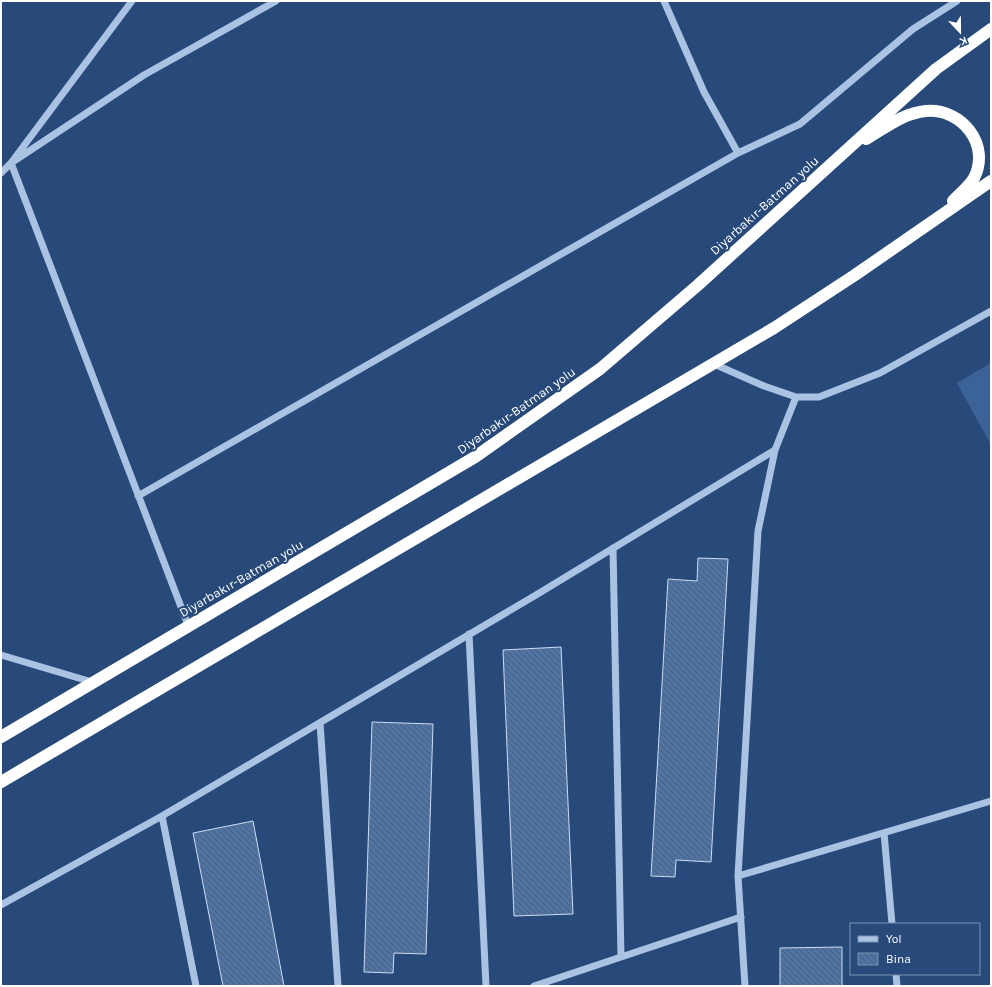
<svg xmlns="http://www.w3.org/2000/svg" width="992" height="987" font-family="Karla,sans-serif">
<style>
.grass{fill:#3b6397}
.building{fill:url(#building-back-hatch);stroke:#cdddf3}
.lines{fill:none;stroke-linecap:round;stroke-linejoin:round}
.minor{stroke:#aac3e3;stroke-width:7}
.highway{stroke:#fff;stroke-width:12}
.labels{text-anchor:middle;stroke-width:4;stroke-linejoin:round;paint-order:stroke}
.street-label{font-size:13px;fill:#fff;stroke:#274a7a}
</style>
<defs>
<pattern id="building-back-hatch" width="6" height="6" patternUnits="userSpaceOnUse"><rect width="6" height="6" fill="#4f73a3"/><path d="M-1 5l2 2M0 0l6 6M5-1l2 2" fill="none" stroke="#4d5e73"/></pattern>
</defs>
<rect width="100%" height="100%" fill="#274a7a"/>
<!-- grass -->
<path class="grass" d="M991,363V445L957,383Z"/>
<!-- building -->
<path class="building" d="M698,558L728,559L711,862L676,860L675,877L651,876L668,579L697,581Z
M561,647L573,914L514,916L503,650Z
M372,722L433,724L426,954L394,953L393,973L364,972Z
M253,821L284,986H223L193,833Z
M842,947V986H780V948Z"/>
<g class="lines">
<!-- minor -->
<path class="minor" d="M664,1L704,92L738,153
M1,173L11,163L132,1
M714,364L764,386L796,397H819L880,373L991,311
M138,496L738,153L800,124L913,29L957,1
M613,548L621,957
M188,625L11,163L144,75L276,1
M469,634L486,986
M1,655L92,682
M320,723L338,986
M162,816L196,986
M884,833L892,924
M738,876L991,801
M1,905L162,816L536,595L775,450
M896,974L897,986
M534,986L741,917
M745,986L738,876L758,531L775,450L796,397"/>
<!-- highway -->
<path class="highway" d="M866,139C885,128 903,113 926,111C962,108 991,145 974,178C969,187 959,194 953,201
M1,737L475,457L600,369L698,285L936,69L991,29
M1,782L774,328L855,275L991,181"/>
</g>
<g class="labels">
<!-- street labels -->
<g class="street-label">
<text transform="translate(764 205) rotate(-42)" y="5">Diyarbakır-Batman yolu</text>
<text transform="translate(516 410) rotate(-35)" y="5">Diyarbakır-Batman yolu</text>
<text transform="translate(241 578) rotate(-30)" y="5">Diyarbakır-Batman yolu</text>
</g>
</g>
<!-- border -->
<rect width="992" height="987" fill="none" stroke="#ffffff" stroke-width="4"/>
<!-- legend -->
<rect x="850" y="923" width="130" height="52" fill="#274a7a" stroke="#7d92af"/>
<rect x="858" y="936" width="20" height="6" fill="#aac3e3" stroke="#7d92af"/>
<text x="886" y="943" font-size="12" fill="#ffffff">Yol</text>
<rect x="858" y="953" width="20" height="12" fill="url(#building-back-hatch)" stroke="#7d92af"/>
<text x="886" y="963" font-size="12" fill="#ffffff">Bina</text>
<!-- north arrow -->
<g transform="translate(960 32) rotate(158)" stroke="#274a7a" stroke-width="3" paint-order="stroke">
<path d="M0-3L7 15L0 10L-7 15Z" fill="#ffffff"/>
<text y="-6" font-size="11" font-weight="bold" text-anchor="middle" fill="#ffffff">K</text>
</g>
</svg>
